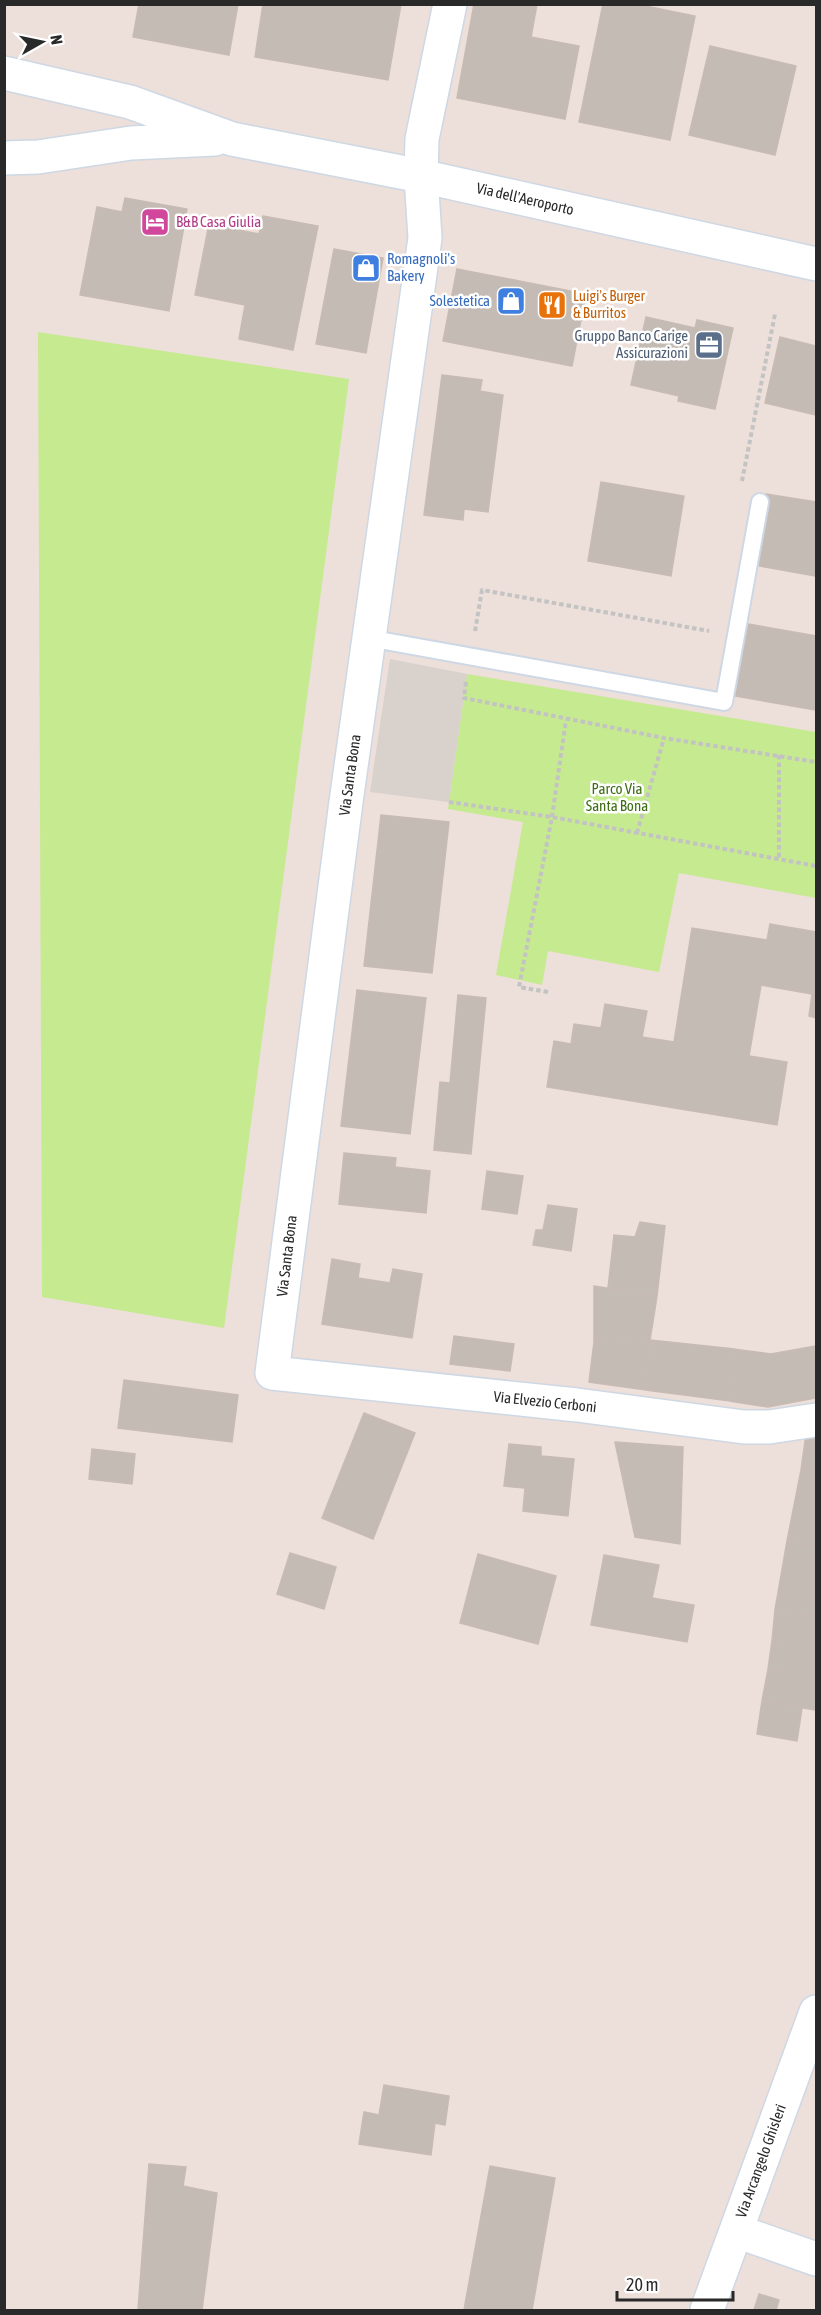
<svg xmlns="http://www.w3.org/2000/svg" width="821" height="2315" font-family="'Asap Condensed',sans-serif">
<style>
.green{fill:#c6ea8f}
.plaza{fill:#d8d1cc}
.building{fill:#c4bbb5;stroke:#c8bbb3;stroke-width:1.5}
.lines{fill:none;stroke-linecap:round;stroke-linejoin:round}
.lane-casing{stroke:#ced8e4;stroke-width:20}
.street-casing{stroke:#ced8e4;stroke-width:36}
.secondary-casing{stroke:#ced8e4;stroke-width:36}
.path{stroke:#c3c3c3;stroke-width:4;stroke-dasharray:4.5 3;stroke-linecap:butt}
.lane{stroke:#fff;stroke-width:16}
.street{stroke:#fff;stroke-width:33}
.secondary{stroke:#fff;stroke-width:33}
.labels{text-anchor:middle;stroke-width:5;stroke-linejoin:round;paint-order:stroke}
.street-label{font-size:15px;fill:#292929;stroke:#fff}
.hotel-label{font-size:15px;fill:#b23c85;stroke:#fff;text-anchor:start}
.shop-label{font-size:15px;fill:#366cbe;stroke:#fff;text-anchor:start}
.food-label{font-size:15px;fill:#c56008;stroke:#fff;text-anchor:start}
.service-label{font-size:15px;fill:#4e5e75;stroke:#fff;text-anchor:end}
.park-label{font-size:15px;fill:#3d6d12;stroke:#fff}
</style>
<rect width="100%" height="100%" fill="#eddfd9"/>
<!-- green -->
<path class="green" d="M38,332L349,379L224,1328L42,1297Z
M467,674L816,732V898L679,873L659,972L548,951L542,985L496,975L523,822L448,809Z"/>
<!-- plaza -->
<path class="plaza" d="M390,659L467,674L449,802L370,792Z"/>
<!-- building -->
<path class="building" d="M139,4H238L229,55L133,37Z
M263,4H401L388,80L255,57Z
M474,4H537L531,37L579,46L565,119L457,98Z
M603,4H636L695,16L670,140L579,122Z
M710,46L796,66L775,155L689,135Z
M125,198L187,209L169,311L80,295L97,207L122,212Z
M263,216L318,226L293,350L239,339L245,305L195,295L209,224L259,234Z
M334,249L383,258L366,353L316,344Z
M457,269L586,294L572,366L443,341Z
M646,317L695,328L697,320L733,328L715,409L678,401L679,396L631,385Z
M780,337L816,346V415L765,403Z
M442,375L482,380L480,391L503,395L488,512L464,509L463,520L424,515Z
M601,482L684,496L671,576L588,561Z
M766,494L816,502V576L754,565Z
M748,624L816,636V710L735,696Z
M381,815L449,822L432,973L364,966Z
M770,924L816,932V1018L809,1016L812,994L761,985L749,1056L787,1062L777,1125L547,1087L554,1041L571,1044L574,1024L601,1028L605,1004L647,1011L642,1037L674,1042L692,928L767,940Z
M357,990L426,998L410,1134L341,1126Z
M458,995L486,998L471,1154L434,1150L440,1082L450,1083Z
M344,1153L396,1158L395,1167L430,1171L426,1213L339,1204Z
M487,1171L523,1176L517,1214L482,1209Z
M548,1205L577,1209L571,1251L533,1245L536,1230H543Z
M640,1222L665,1226L657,1296L608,1288L614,1235L635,1237Z
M332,1259L360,1264L358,1278L390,1283L393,1269L422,1274L412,1338L322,1324Z
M594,1286L657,1296L650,1340L594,1342Z
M454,1336L514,1344L510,1371L450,1364Z
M650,1340L734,1349L730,1401L646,1390Z
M650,1340L646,1390L589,1382L594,1342Z
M816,1346V1398L768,1407L730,1401L734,1349L771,1354Z
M124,1380L238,1395L232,1442L118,1428Z
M364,1413L415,1433L373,1539L322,1518Z
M816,1433V1472L801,1470L806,1434Z
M615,1442L683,1447L680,1544L635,1537Z
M509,1444L541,1447V1456L574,1459L568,1516L523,1511L525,1488L504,1486Z
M92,1449L135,1454L132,1484L89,1479Z
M801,1470L816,1472V1546L787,1541Z
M787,1541L816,1546V1617L775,1610Z
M290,1553L336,1567L324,1609L277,1594Z
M478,1554L556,1576L538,1644L460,1623Z
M604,1555L659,1565L652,1598L694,1605L687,1642L591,1625Z
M775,1610L816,1617V1650L772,1641Z
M772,1641L816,1650V1676L768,1669Z
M768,1669L816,1676V1710L762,1701Z
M762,1701L802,1708L797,1741L757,1734Z
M384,2085L449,2096L445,2125L435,2123L431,2155L359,2144L364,2112L379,2115Z
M149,2164L186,2167L183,2186L217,2193L202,2310H138Z
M490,2166L555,2178L532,2310H464Z
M759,2294L779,2300L776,2310H754Z"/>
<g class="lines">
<!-- lane casing -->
<g class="lane-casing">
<path id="lane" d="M368,638L724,702L760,502"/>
</g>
<!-- street casing -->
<g class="street-casing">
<path id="street" d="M450,4L422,139L421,176L425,238L346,802L272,1373L577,1405L744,1427H769L816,1420
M736,2231L816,2259
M707,2310L816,2012"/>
</g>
<!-- secondary casing -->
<g class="secondary-casing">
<path id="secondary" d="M4,73L130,102L232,139L421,176L816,264
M4,158L38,157L131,143L215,139"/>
</g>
<!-- path -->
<path class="path" d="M742,481L775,314
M475,631L482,590L709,631
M466,682L464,698L664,738L816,762
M779,755V859
M449,802L552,817L816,866
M637,833L664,738
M548,992L519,987L552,817L566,720"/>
<!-- lane -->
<use href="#lane" class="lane"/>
<!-- street -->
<use href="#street" class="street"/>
<!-- secondary -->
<use href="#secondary" class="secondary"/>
</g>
<!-- icons -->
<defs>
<g id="hotel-square" transform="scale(1.5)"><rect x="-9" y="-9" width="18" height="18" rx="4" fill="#d1479c" stroke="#fff"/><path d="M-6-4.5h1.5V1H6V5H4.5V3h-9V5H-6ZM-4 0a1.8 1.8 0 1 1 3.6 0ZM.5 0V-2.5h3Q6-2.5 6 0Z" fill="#fff"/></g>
<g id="shop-square" transform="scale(1.5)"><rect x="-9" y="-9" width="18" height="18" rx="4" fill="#3f7fe0" stroke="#fff"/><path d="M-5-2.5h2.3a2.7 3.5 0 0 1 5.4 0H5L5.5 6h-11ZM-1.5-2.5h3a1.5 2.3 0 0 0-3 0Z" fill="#fff"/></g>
<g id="restaurant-square" transform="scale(1.5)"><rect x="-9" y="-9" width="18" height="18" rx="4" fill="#e8710a" stroke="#fff"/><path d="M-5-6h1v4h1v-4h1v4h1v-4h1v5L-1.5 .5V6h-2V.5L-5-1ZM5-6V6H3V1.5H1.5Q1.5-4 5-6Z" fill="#fff"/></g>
<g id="office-square" transform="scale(1.5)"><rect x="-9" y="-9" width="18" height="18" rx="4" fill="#5c6f8a" stroke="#fff"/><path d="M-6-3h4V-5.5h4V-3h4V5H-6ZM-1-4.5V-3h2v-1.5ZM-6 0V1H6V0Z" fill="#fff"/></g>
</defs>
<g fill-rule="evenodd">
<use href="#hotel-square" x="155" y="222"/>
<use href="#shop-square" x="366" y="268"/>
<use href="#shop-square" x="511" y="301"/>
<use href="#restaurant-square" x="552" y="305"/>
<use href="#office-square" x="709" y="345"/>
</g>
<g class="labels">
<!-- street labels -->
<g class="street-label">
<text transform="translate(525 199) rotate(13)" y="5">Via dell'Aeroporto</text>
<text transform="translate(350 775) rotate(-82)" y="5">Via Santa Bona</text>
<text transform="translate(287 1256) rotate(-83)" y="5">Via Santa Bona</text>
<text transform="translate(545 1402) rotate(6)" y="5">Via Elvezio Cerboni</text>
<text transform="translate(761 2161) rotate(-70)" y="5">Via Arcangelo Ghisleri</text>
</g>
<!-- hotel labels -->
<g class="hotel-label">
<text x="176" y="227">B&amp;B Casa Giulia</text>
</g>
<!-- shop labels -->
<g class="shop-label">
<text x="387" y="264">Romagnoli's<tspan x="387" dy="17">Bakery</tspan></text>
<text x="490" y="306" text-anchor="end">Solestetica</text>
</g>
<!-- food labels -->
<g class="food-label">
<text x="573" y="301">Luigi's Burger<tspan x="573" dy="17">&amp; Burritos</tspan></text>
</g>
<!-- service labels -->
<g class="service-label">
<text x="688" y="341">Gruppo Banco Carige<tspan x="688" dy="17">Assicurazioni</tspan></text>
</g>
<!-- park labels -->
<g class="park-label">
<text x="617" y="794">Parco Via<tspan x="617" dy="17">Santa Bona</tspan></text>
</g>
</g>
<!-- border -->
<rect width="821" height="2315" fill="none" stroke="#292929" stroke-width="12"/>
<!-- north arrow -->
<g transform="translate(42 42) rotate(81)" stroke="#ffffff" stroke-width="4.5" paint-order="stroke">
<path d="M0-4.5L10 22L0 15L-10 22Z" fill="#292929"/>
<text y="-9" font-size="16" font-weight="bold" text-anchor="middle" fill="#292929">N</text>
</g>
<!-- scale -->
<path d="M617 2291v9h116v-9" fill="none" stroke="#292929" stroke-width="3"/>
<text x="626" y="2291" font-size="18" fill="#292929" stroke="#ffffff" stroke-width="4.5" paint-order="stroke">20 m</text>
</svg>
